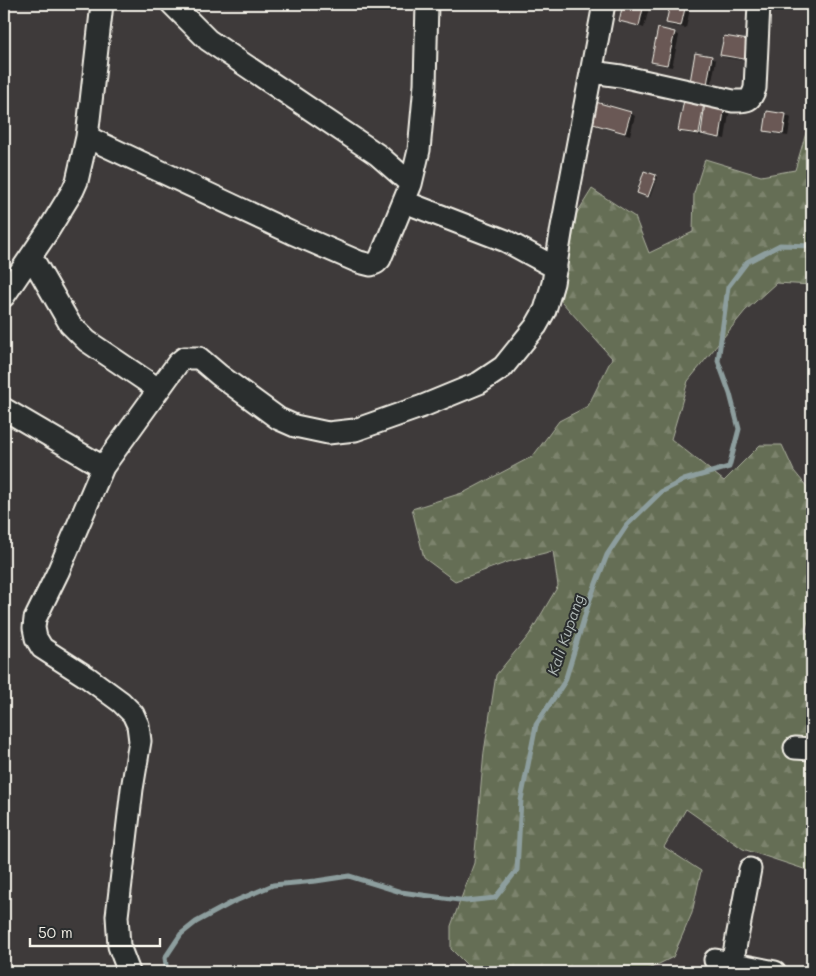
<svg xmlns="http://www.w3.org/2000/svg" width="816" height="976" font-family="Mali,sans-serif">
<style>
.forest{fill:url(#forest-firs);stroke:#acb09e}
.shadow{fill:#0007}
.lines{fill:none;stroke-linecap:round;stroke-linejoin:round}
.stream{stroke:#8d9e9e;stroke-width:5}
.building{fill:#6b5955;stroke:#f4f1e8}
.minor-casing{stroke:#f4f1e8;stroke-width:25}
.minor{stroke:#2a2d2e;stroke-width:21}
.labels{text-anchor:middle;stroke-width:4;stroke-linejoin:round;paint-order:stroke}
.water-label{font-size:15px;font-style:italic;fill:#b0b9b7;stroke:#2a2d2e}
</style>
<defs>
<pattern id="forest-firs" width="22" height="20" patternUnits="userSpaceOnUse" patternTransform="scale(1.25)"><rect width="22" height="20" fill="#656e54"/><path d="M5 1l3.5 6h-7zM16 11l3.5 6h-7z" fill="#7c836d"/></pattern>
</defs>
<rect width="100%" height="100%" fill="#3e3a3a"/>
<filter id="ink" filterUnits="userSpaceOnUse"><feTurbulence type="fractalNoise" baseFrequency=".02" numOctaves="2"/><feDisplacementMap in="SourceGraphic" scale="10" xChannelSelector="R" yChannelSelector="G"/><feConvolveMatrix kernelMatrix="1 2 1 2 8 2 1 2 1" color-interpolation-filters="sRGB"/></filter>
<g filter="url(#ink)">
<!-- forest -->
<path class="forest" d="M811,116L812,285L776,283L745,311L688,381L671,439L724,481L760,445H782L794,471L812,493V608L805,631L812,637V868L810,871L743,849L686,809L664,847L701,871L692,913L673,957L643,972H474L451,949V926L474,863L484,752L496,675L529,635L558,586L553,551L508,562L455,581L424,558L412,509L465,492L533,456L559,421L588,406L612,358L561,301L577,213L592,189L635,217L649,253L693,232L694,193L705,159L761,176L795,170Z"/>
<!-- shadow -->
<path class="shadow" d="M625,4H640L649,8L644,28L621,20Z
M672,4H691L686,28L673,26L668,23Z
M674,33L679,36L672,67L657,64L652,61Z
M725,38L755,62L727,58L722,55Z
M711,58L716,60L711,87L696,84Z
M685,102L730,108L725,139L704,135L703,136L685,133L680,130Z
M768,112L786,115L791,118L788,136L770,133L765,130Z
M630,113L635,116L630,135L587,121Z
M655,176L657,177L650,197L640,194Z"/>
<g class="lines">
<!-- stream -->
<path class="stream" d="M167,972L165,958L181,934L196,922L233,902L273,885L316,881L349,876L401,892L466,901L495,898L517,870L521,800L536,725L565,681L590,599L607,555L627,525L661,492L684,480L729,467L739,429L730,394L718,361L728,287L747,262L780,245L812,246"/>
</g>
<!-- building -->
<path class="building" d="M623,4H644L639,26L619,21Z
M670,4H686L681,26L666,23Z
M658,28L675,32L667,65L651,62Z
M724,36L754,41L750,60L720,55Z
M695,53L712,56L707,85L690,82Z
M808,79H812V98H808Z
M684,100L704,103L699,134L678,131Z
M592,101L631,112L625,133L586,122Z
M705,102L725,104L720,138L701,134Z
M767,111L786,114L783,134L764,131Z
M644,171L656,175L648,197L637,193Z"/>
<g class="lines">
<!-- minor casing -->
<g class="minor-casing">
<path id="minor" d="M592,72L621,76L733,101C746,101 751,102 755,88L759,4
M87,137L292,233L359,262L371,265L376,263L380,259L411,184L378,155L208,40L172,4
M411,184L419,150L425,85L427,4
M405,202L506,241L556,268
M31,256L70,324L87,341L158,389
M4,296L48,231L73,190L77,181L87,137L102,4
M4,409L103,467L178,363L184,358H199L219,375L279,419L295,426L328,433L355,430L423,406L479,383L503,367L536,326L545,310L553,283L562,227L604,4
M103,467L58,572L35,619L34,628L36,638L42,648L87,677L121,702L133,714L138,725L140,741L132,789L117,916L119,946L129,972
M795,748L812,749
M715,960L775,972
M732,964L750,869"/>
</g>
<!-- minor -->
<use href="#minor" class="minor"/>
</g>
</g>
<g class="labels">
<!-- water labels -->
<g class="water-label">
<text transform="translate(566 635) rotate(-71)" y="5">Kali Kupang</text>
</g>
</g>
<!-- margin -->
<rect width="816" height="976" fill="none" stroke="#2a2d2e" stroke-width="20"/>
<rect x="10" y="10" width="796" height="956" fill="none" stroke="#f4f1e8" stroke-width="2" filter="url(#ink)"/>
<!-- scale -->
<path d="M30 938v8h130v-8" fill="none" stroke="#f4f1e8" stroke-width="2.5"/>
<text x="38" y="938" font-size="15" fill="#f4f1e8" stroke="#2a2d2e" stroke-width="4" paint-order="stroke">50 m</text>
</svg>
